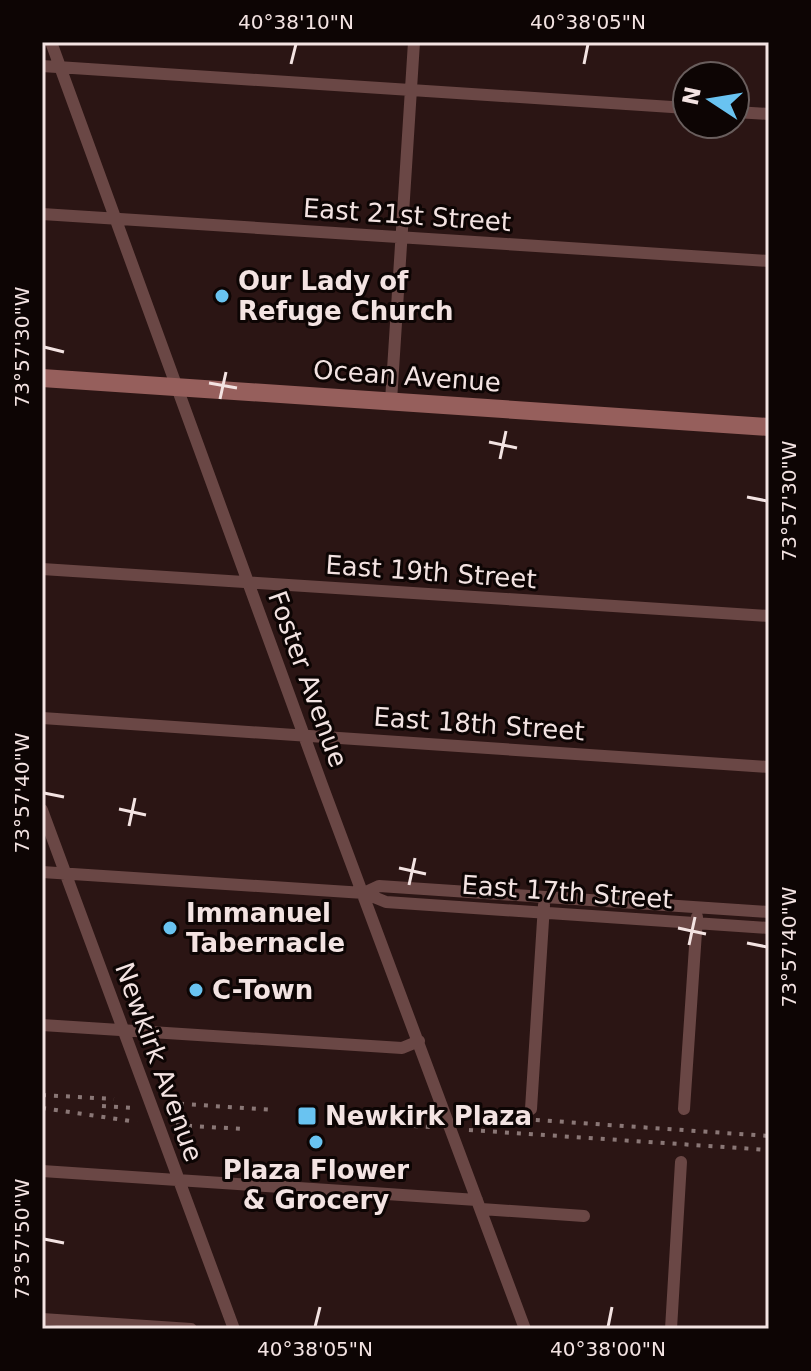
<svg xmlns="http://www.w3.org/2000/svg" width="811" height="1371" font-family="'DejaVu Sans',sans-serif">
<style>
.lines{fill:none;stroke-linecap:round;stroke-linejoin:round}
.street{stroke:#6a4745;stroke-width:12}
.secondary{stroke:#965f5c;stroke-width:18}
.rail{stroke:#8a7776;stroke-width:4;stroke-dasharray:4 8;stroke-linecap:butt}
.ticks{fill:none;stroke:#f3e3e2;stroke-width:3}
.poi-dot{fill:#69c3f1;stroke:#0d0504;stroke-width:3}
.labels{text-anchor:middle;stroke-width:6;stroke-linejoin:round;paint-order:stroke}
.street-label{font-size:26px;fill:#f3e3e2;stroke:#0d0504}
.poi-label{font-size:26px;font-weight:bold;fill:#f3e3e2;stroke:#0d0504;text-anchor:start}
.neatline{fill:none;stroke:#f3e3e2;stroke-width:3}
.ticks-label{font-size:20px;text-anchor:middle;fill:#f3e3e2}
</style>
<rect width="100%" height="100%" fill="#2b1514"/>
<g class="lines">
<!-- street -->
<path class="street" d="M51,42L322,785L525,1329
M42,66L687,108
M735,112L769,114
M42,214L769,261
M391,401L414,42
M42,569L769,616
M42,718L769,767
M42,810L234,1329
M42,872L364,893L386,902L769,928
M364,893L379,886L769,912
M42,1025L402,1048L419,1041
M531,1109L544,905
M684,1109L697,917
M42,1171L477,1200
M481,1209L584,1216
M42,1319L191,1329
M671,1329L681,1162"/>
<!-- secondary -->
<path class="secondary" d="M42,378L769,427"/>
<!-- rail -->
<path class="rail" d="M42,1095L114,1099
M168,1103L275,1110
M102,1106L132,1108
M42,1108L137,1122
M464,1115L769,1136
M342,1121L430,1127
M176,1125L243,1129
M469,1130L769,1150"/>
</g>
<!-- ticks -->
<path class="ticks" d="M291,64L296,44M584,64L588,44M44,347L64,352M209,383L237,388M220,399L226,372M489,442L517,448M500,459L506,431M747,497L767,501M44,793L64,797M119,809L146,815M129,826L135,798M399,868L426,874M409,885L415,858M678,928L706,934M747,943L767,947M689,945L695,917M44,1239L64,1243M315,1327L320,1307M608,1327L612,1307"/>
<!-- markers -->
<g class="poi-dot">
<circle cx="222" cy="296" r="8"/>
<circle cx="170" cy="928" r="8"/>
<circle cx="196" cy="990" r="8"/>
<rect x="297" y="1106" width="20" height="20" rx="4"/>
<circle cx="316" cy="1142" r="8"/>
</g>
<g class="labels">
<!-- street labels -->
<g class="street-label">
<text transform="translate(407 215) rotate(4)" y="9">East 21st Street</text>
<text transform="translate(407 376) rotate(4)" y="9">Ocean Avenue</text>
<text transform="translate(431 572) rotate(4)" y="9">East 19th Street</text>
<text transform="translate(308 679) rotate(70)" y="9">Foster Avenue</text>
<text transform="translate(479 724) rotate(4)" y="9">East 18th Street</text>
<text transform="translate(567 892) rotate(4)" y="9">East 17th Street</text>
<text transform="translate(159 1062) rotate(70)" y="9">Newkirk Avenue</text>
</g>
<!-- poi labels -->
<g class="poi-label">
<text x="238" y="290">Our Lady of<tspan x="238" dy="30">Refuge Church</tspan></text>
<text x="186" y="922">Immanuel<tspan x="186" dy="30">Tabernacle</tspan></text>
<text x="212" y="999">C-Town</text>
<text x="325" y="1125">Newkirk Plaza</text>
<text x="316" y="1179" text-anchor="middle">Plaza Flower<tspan x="316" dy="30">&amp; Grocery</tspan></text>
</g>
</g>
<!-- border -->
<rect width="811" height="1371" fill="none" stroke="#0d0504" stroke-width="88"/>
<!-- north arrow -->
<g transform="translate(711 100) rotate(282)"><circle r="38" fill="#0d0504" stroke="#695e5d" stroke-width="2"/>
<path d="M0-6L14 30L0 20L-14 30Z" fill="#69c3f1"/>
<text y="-12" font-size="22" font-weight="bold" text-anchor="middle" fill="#f3e3e2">N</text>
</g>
<rect x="44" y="44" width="723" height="1283" class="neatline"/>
<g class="ticks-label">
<text x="296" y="29">40°38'10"N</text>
<text x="588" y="29">40°38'05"N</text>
<text transform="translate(22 347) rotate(-90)" y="7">73°57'30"W</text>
<text transform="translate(789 501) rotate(-90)" y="7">73°57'30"W</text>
<text transform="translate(22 793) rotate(-90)" y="7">73°57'40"W</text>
<text transform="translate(789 947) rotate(-90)" y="7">73°57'40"W</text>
<text transform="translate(22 1239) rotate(-90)" y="7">73°57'50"W</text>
<text x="315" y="1356">40°38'05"N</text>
<text x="608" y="1356">40°38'00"N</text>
</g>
</svg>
